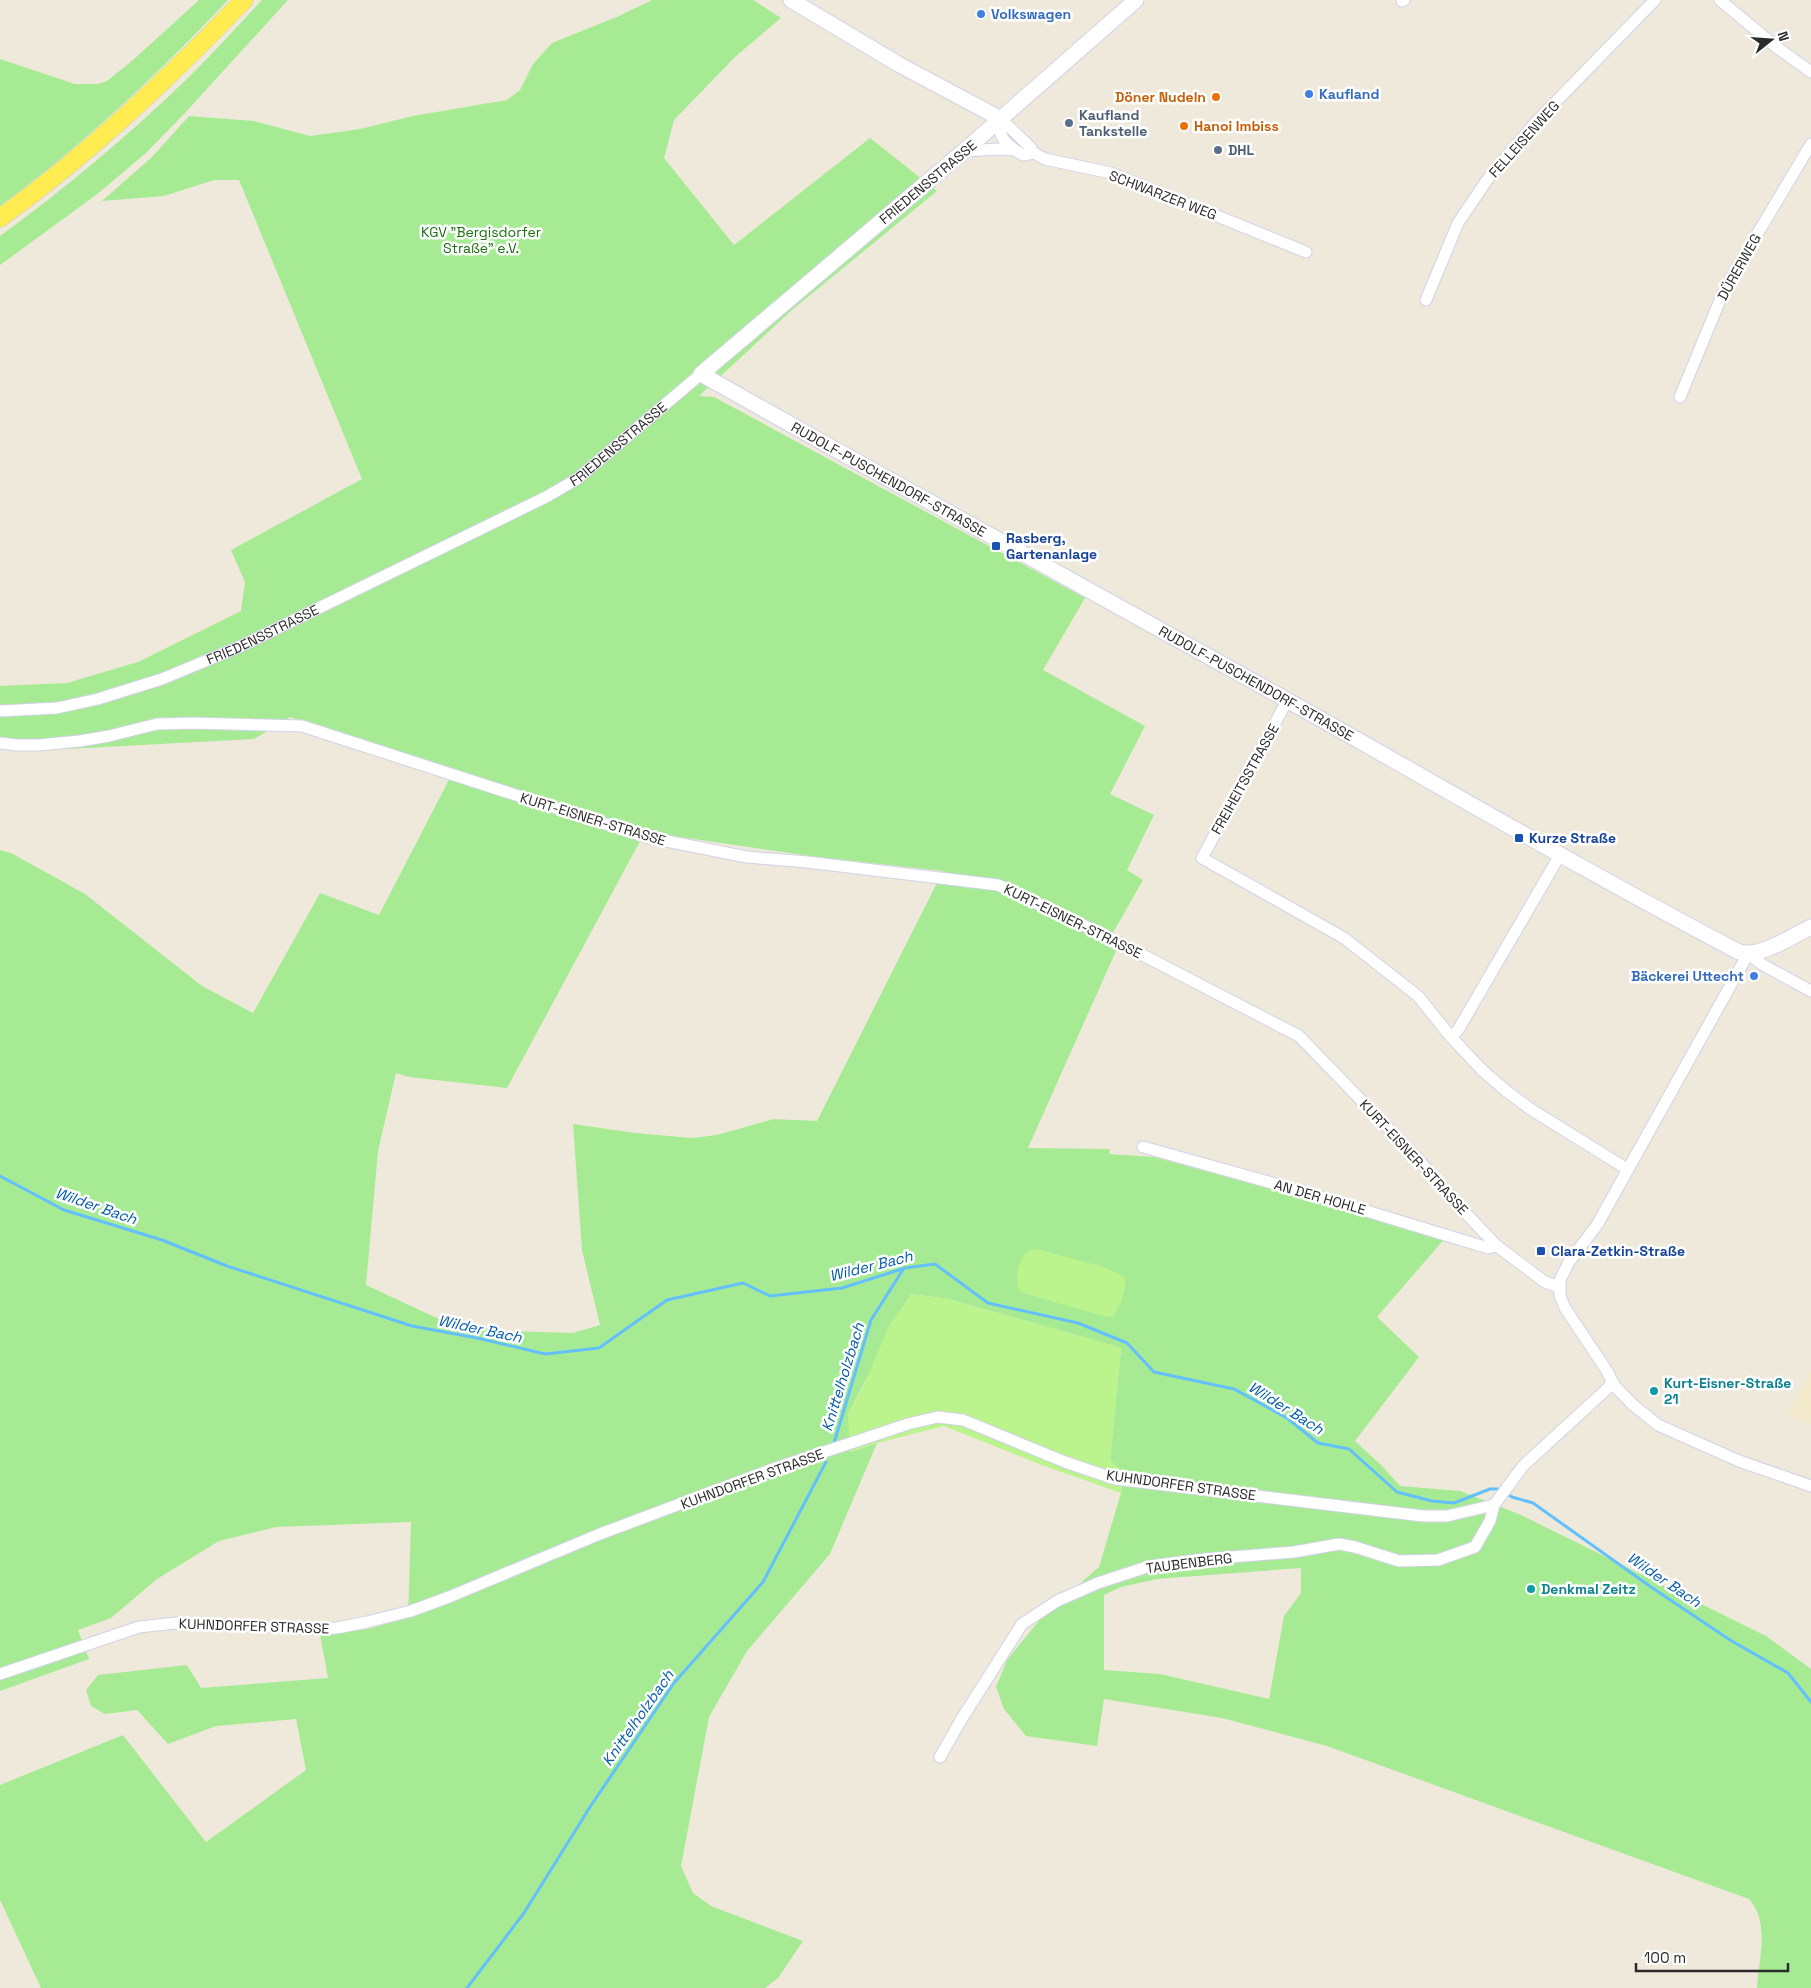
<svg xmlns="http://www.w3.org/2000/svg" width="1811" height="1988" font-family="'Space Grotesk',sans-serif">
<style>
.education{fill:#f2eaca}
.green{fill:#a6eb93;fill-rule:evenodd}
.pitch{fill:#bbf38d}
.lines{fill:none;stroke-linecap:round;stroke-linejoin:round}
.stream{stroke:#64c0fc;stroke-width:3}
.street-casing{stroke:#d1d2e6;stroke-width:13}
.secondary-casing{stroke:#d1d2e6;stroke-width:17}
.primary-casing{stroke:#ccc;stroke-width:19}
.street{stroke:#fff;stroke-width:11}
.secondary{stroke:#fff;stroke-width:15}
.primary{stroke:#ffec51;stroke-width:18}
.shop-dot{fill:#3f7fe0;stroke:#fff;stroke-width:2}
.food-dot{fill:#e8710a;stroke:#fff;stroke-width:2}
.service-dot{fill:#5c6f8a;stroke:#fff;stroke-width:2}
.transit-dot{fill:#1a4fb4;stroke:#fff;stroke-width:2}
.culture-dot{fill:#0f9aa8;stroke:#fff;stroke-width:2}
.labels{text-anchor:middle;stroke-width:5;stroke-linejoin:round;paint-order:stroke}
.shop-label{font-size:14px;font-weight:bold;fill:#366cbe;stroke:#fff;text-anchor:start}
.food-label{font-size:14px;font-weight:bold;fill:#c56008;stroke:#fff;text-anchor:end}
.service-label{font-size:14px;font-weight:bold;fill:#4e5e75;stroke:#fff;text-anchor:start}
.street-label{font-size:14px;fill:#2b2b2b;stroke:#fff}
.park-label{font-size:14px;fill:#1a7112;stroke:#fff}
.transit-label{font-size:14px;font-weight:bold;fill:#164399;stroke:#fff;text-anchor:start}
.culture-label{font-size:14px;font-weight:bold;fill:#0d838f;stroke:#fff;text-anchor:start}
.water-label{font-size:15px;font-style:italic;fill:#005bab;stroke:#fff}
</style>
<rect width="100%" height="100%" fill="#efe9dc"/>
<!-- education -->
<path class="education" d="M1811,1370V1424L1788,1415Z"/>
<!-- green -->
<path class="green" d="M199,0H228C157,75 83,145 0,206V59L75,84H98L107,81L133,60Z
M262,0H288L184,114L146,153L96,195L0,265V236C66,188 130,134 189,77C214,52 238,26 262,0Z
M652,0H753L781,18L735,57L674,120L664,158L734,245L870,138L937,191L792,310L699,396L714,397L1085,598L1043,670L1145,726L1110,794L1154,815L1127,870L1143,880L1106,945L1116,951L1028,1148L1110,1149L1109,1154L1154,1157L1446,1237L1377,1317L1419,1357L1355,1441L1382,1466L1400,1486L1460,1491L1521,1515L1766,1636L1811,1669V1988H1757C1759,1959 1770,1922 1749,1899L1327,1746L1222,1718L1104,1699L1097,1746L1026,1736L1004,1709L996,1687L1007,1660L1042,1617L1099,1567L1121,1493L1124,1473L1110,1461L1121,1348L949,1299L911,1294L848,1414L851,1452L877,1443L830,1554L747,1651L709,1717L681,1866L693,1893L711,1906L803,1941L778,1978L765,1988H41L0,1900V1785L123,1735L206,1842L306,1770L296,1719L216,1726L168,1744L137,1710L105,1714L91,1706L86,1690L98,1675L187,1665L201,1688L328,1678L320,1635L368,1629L408,1618L411,1522L276,1527L219,1541L157,1579L111,1618L78,1630L89,1659L0,1691V850L11,853L85,894L202,986L253,1013L320,893L379,915L454,770L290,717L254,739L67,749L0,739V686L67,683L138,662L241,611L245,582L231,550L362,479L239,180H214L164,196L102,201L152,157L189,116L254,121L310,136L360,129L413,116L507,100L520,90L533,64L552,43L619,16ZM645,832L817,857L943,871L817,1121L774,1119L717,1135L692,1138L635,1133L573,1124L582,1250L600,1325L573,1333L506,1331L441,1320L366,1285L378,1151L396,1073L409,1077L507,1088ZM1301,1568V1593L1284,1616L1269,1699L1160,1674L1104,1670V1595L1121,1587L1157,1579Z"/>
<!-- pitch -->
<path class="pitch" d="M1030,1249L1040,1250L1104,1267L1125,1277C1127,1291 1120,1305 1113,1317L1102,1316L1020,1292C1013,1280 1019,1257 1030,1249Z
M911,1294L949,1299L1121,1348L1110,1460L1124,1473L1121,1493L1042,1465L944,1426L877,1443L850,1452L848,1414L864,1385L889,1326Z"/>
<g class="lines">
<!-- stream -->
<path class="stream" d="M0,1176L64,1210L162,1240L227,1266L412,1326L477,1338L545,1354L599,1348L667,1300L743,1283L770,1296L842,1288L905,1268L935,1264L988,1303L1078,1323L1127,1343L1154,1372L1234,1389L1287,1418L1318,1443L1349,1449L1397,1492L1432,1501L1454,1503L1490,1489H1498L1512,1497L1533,1503L1651,1587L1730,1640L1788,1673L1811,1702
M834,1443L871,1320L904,1268
M467,1988L524,1913L590,1807L674,1683L763,1582L826,1462"/>
<!-- street casing -->
<g class="street-casing">
<g id="street">
<path d="M1720,0L1775,46L1811,72"/>
<path d="M1402,1L1404,0"/>
<path d="M964,151L999,149L1015,150"/>
<path d="M1034,153L1023,155C1009,147 995,136 1001,119L1030,147L1034,153L1045,159L1111,173L1306,252"/>
<path d="M1426,300L1458,223L1487,180L1536,122L1655,0"/>
<path d="M1680,397L1725,288L1811,144"/>
<path d="M1287,701L1202,858L1344,938L1418,996L1451,1037L1482,1070L1505,1090L1532,1110L1627,1169"/>
<path id="s1" d="M0,711L57,708L98,699L162,679L239,647L546,497L577,479L701,374"/>
<path d="M0,743L16,745H39L80,741L109,736L157,724L193,723L302,726L646,837L747,857L807,862L998,885L1106,936L1299,1036L1418,1159L1455,1202L1497,1246L1545,1282L1559,1287"/>
<path d="M1811,991L1763,965L1748,954L1597,1225L1569,1262L1560,1280V1296L1565,1308L1607,1371L1614,1385L1632,1404L1658,1425L1739,1461L1811,1486"/>
<path d="M1451,1037L1458,1030L1560,855"/>
<path d="M1143,1147L1304,1192L1488,1248L1497,1246"/>
<path d="M0,1674L139,1627L176,1623L316,1629L337,1628L367,1622L411,1611L449,1597L600,1534L773,1469L908,1424L938,1417L963,1420L1065,1462L1115,1479L1423,1516H1447L1494,1505L1523,1466L1609,1387L1611,1382"/>
<path d="M940,1757L961,1720L1022,1624L1057,1601L1098,1583L1150,1566L1205,1559L1294,1552L1339,1544L1355,1547L1399,1561L1438,1560L1475,1547L1490,1521L1494,1505"/>
</g>
</g>
<!-- secondary casing -->
<g class="secondary-casing">
<g id="secondary">
<path d="M791,0L898,64L1001,119"/>
<path id="s2" d="M1136,0L964,151L701,374C895,484 1091,591 1285,699C1437,784 1586,872 1739,952C1761,958 1792,936 1811,927"/>
</g>
</g>
<!-- primary casing -->
<g class="primary-casing">
<path id="primary" d="M0,218C89,154 168,79 244,0"/>
</g>
<!-- street -->
<use href="#street" class="street"/>
<!-- secondary -->
<use href="#secondary" class="secondary"/>
<!-- primary -->
<use href="#primary" class="primary"/>
</g>
<!-- markers -->
<g class="shop-dot">
<circle cx="981" cy="14" r="5"/>
<circle cx="1309" cy="94" r="5"/>
<circle cx="1754" cy="976" r="5"/>
</g>
<g class="food-dot">
<circle cx="1216" cy="97" r="5"/>
<circle cx="1184" cy="126" r="5"/>
</g>
<g class="service-dot">
<circle cx="1069" cy="123" r="5"/>
<circle cx="1218" cy="150" r="5"/>
</g>
<g class="transit-dot">
<rect x="991" y="541" width="10" height="10" rx="2.5"/>
<rect x="1514" y="833" width="10" height="10" rx="2.5"/>
<rect x="1536" y="1246" width="10" height="10" rx="2.5"/>
</g>
<g class="culture-dot">
<circle cx="1654" cy="1391" r="5"/>
<circle cx="1531" cy="1589" r="5"/>
</g>
<g class="labels">
<!-- shop labels -->
<g class="shop-label">
<text x="991" y="19">Volkswagen</text>
<text x="1319" y="99">Kaufland</text>
<text x="1744" y="981" text-anchor="end">Bäckerei Uttecht</text>
</g>
<!-- food labels -->
<g class="food-label">
<text x="1206" y="102">Döner Nudeln</text>
<text x="1194" y="131" text-anchor="start">Hanoi Imbiss</text>
</g>
<!-- service labels -->
<g class="service-label">
<text x="1079" y="120">Kaufland<tspan x="1079" dy="16">Tankstelle</tspan></text>
<text x="1228" y="155">DHL</text>
</g>
<!-- street labels -->
<g class="street-label">
<text transform="translate(1524 139) rotate(-48)" y="5">FELLEISENWEG</text>
<text transform="translate(928 182) rotate(-40)" y="5">FRIEDENSSTRASSE</text>
<text transform="translate(1163 195) rotate(21)" y="5">SCHWARZER WEG</text>
<text transform="translate(1739 267) rotate(-61)" y="5">DÜRERWEG</text>
<text dy="5" stroke="none"><textPath href="#s1" startOffset="681">FRIEDENSSTRASSE</textPath></text>
<text dy="5" stroke="none"><textPath href="#s2" startOffset="789">RUDOLF-PUSCHENDORF-STRASSE</textPath></text>
<text dy="5" stroke="none"><textPath href="#s1" startOffset="276">FRIEDENSSTRASSE</textPath></text>
<text dy="5" stroke="none"><textPath href="#s2" startOffset="1209">RUDOLF-PUSCHENDORF-STRASSE</textPath></text>
<text transform="translate(1245 779) rotate(-61)" y="5">FREIHEITSSTRASSE</text>
<text transform="translate(593 819) rotate(17)" y="5">KURT-EISNER-STRASSE</text>
<text transform="translate(1073 921) rotate(26)" y="5">KURT-EISNER-STRASSE</text>
<text transform="translate(1414 1157) rotate(47)" y="5">KURT-EISNER-STRASSE</text>
<text transform="translate(1320 1197) rotate(16)" y="5">AN DER HOHLE</text>
<text transform="translate(752 1479) rotate(-20)" y="5">KUHNDORFER STRASSE</text>
<text transform="translate(1181 1485) rotate(8)" y="5">KUHNDORFER STRASSE</text>
<text transform="translate(1189 1563) rotate(-7)" y="5">TAUBENBERG</text>
<text transform="translate(254 1626) rotate(2)" y="5">KUHNDORFER STRASSE</text>
</g>
<!-- park labels -->
<g class="park-label">
<text x="481" y="237">KGV "Bergisdorfer<tspan x="481" dy="16">Straße" e.V.</tspan></text>
</g>
<!-- transit labels -->
<g class="transit-label">
<text x="1006" y="543">Rasberg,<tspan x="1006" dy="16">Gartenanlage</tspan></text>
<text x="1529" y="843">Kurze Straße</text>
<text x="1551" y="1256">Clara-Zetkin-Straße</text>
</g>
<!-- culture labels -->
<g class="culture-label">
<text x="1664" y="1388">Kurt-Eisner-Straße<tspan x="1664" dy="16">21</tspan></text>
<text x="1541" y="1594">Denkmal Zeitz</text>
</g>
<!-- water labels -->
<g class="water-label">
<text transform="translate(96 1206) rotate(19)" y="5">Wilder Bach</text>
<text transform="translate(871 1266) rotate(-14)" y="5">Wilder Bach</text>
<text transform="translate(480 1329) rotate(12)" y="5">Wilder Bach</text>
<text transform="translate(843 1377) rotate(-73)" y="5">Knittelholzbach</text>
<text transform="translate(1286 1408) rotate(32)" y="5">Wilder Bach</text>
<text transform="translate(1664 1580) rotate(34)" y="5">Wilder Bach</text>
<text transform="translate(638 1718) rotate(-55)" y="5">Knittelholzbach</text>
</g>
</g>
<!-- north arrow -->
<g transform="translate(1771 40) rotate(73)" stroke="#ffffff" stroke-width="4" paint-order="stroke">
<path d="M0-4L9 19L0 12L-9 19Z" fill="#2b2b2b"/>
<text y="-8" font-size="14" font-weight="bold" text-anchor="middle" fill="#2b2b2b">N</text>
</g>
<!-- scale -->
<path d="M1636 1963v8h152v-8" fill="none" stroke="#2b2b2b" stroke-width="2.5"/>
<text x="1644" y="1963" font-size="15" fill="#2b2b2b" stroke="#ffffff" stroke-width="4" paint-order="stroke">100 m</text>
</svg>
